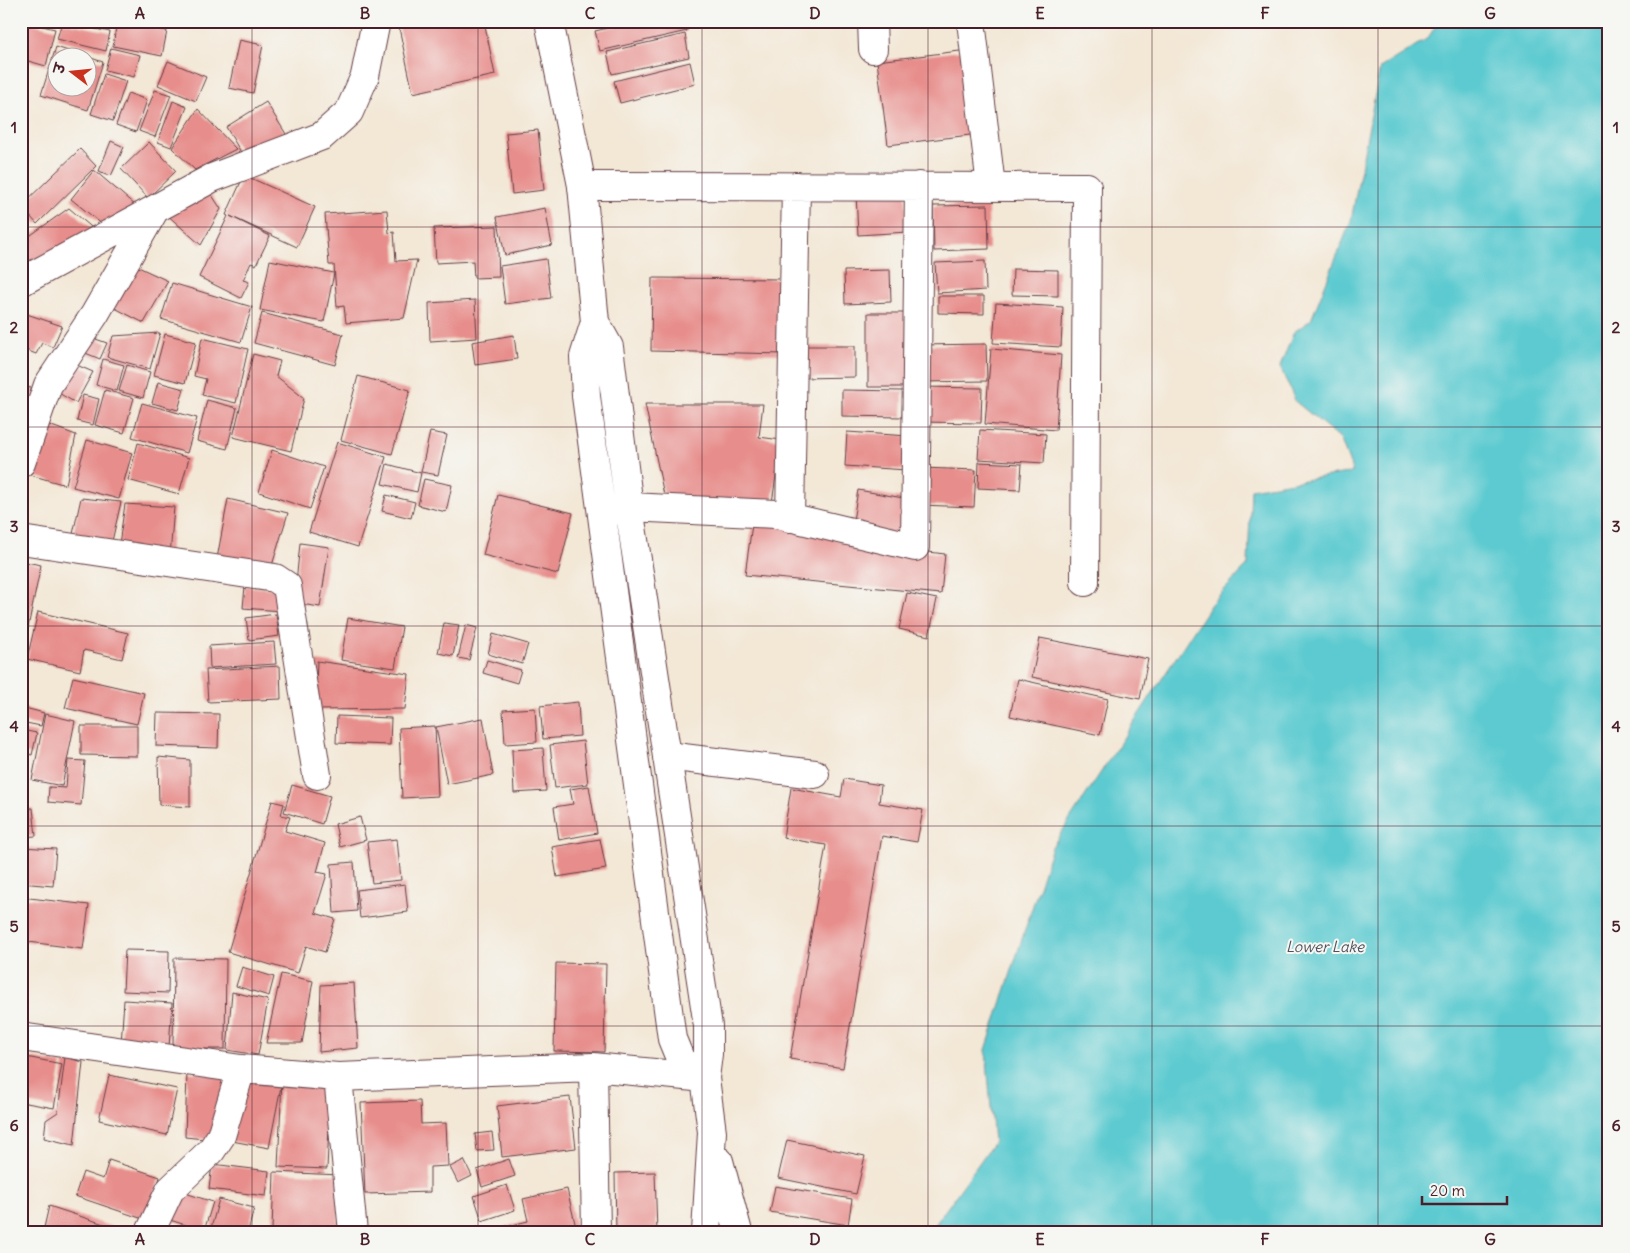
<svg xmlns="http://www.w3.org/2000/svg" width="1630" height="1253" font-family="Delius,'Playpen Sans Deva',sans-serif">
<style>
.water{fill:#5ccad0;stroke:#53747e}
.building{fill:#e78e8c}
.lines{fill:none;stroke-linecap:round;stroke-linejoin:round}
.minor-casing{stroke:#633d44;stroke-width:30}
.major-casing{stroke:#633d44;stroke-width:30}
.minor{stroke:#fff;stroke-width:28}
.major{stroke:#fff;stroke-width:28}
.grid{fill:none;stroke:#4a1f2b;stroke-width:1;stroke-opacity:0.55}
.labels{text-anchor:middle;stroke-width:4;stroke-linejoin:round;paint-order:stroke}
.water-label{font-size:15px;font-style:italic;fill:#4f525d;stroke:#f6f6f2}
.neatline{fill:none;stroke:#4a1f2b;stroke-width:2}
.grid-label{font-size:16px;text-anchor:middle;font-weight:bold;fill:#4a1f2b}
</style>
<rect width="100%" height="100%" fill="#f6f6f2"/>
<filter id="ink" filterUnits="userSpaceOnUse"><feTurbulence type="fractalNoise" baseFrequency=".02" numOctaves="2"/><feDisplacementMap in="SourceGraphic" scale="10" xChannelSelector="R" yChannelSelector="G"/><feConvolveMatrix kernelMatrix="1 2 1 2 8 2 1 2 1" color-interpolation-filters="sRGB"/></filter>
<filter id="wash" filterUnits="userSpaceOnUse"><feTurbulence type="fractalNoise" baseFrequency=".0096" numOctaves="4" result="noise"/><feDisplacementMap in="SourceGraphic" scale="20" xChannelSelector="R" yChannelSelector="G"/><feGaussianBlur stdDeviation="1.12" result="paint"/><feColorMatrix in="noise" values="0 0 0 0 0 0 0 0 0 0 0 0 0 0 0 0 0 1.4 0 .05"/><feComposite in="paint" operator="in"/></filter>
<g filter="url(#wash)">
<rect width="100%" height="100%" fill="#f3e7d5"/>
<!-- water -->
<path class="water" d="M1439,21H1609V1232H930L994,1142L986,1050L1052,847L1211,604L1248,565L1251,489L1353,472L1340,438L1296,402L1280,367L1294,332L1311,320L1351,221L1380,68L1428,38Z"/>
<g id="blocks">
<!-- building -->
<path class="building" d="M21,21L55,29L46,66L21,59Z
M117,21L167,31L162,56L113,46Z
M407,21H484L495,75L413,93L398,23Z
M638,21H685L687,31L600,51L595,31Z
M62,22L110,32L106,51L57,39Z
M685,34L689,57L612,74L607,52Z
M239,40L263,45L253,93L229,88Z
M56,47L87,57L58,58V88H88V57L103,62L88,110L41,95Z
M111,48L140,55L134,77L105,70Z
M968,50L978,134L888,145L877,61Z
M168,61L206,77L196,101L158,85Z
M690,62L695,84L620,103L614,81Z
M104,74L126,81L113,121L91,114Z
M155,90L171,95L155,137L139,131Z
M128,93L147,100L136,132L116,125Z
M173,101L187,107L171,147L158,142Z
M266,102L291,142L242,154L226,127Z
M198,109L236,149L195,170L172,148Z
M538,130L544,190L512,194L506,133Z
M111,141L124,147L111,176L99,171Z
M149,142L176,171L148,198L121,169Z
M80,149L96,166L37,224L21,206Z
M94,170L136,206L108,229L71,199Z
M244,175L315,207L297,247L230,216L270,236L256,265L251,263L243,280L249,282L241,298L199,277L228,216L226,215Z
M206,186L221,209L201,245L165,213Z
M905,190L908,232L858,235L856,193Z
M988,205L989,249L934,251L933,206Z
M69,208L97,232L27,269L21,257V242Z
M545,208L552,245L505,255L497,217Z
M387,210L389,233L394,232L396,261L417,260L404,318L346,323L344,306L337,307L334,265H329L325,214Z
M497,226L499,277L474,278L473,261L436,263L434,228Z
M546,259L551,298L505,304L500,266Z
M270,260L334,273L324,322L260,310Z
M985,261L986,290L937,293L935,263Z
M134,265L168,281L144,323L111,306Z
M1013,269L1058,270V296L1012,295Z
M890,270L891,302L845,304L844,271Z
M652,278L784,279L785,354L651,351Z
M172,283L252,307L241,342L161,319Z
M938,296H984V314L938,313Z
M475,300L477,338L430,341L429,303Z
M996,303L1063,307L1061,347L993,343Z
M21,312L62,326L53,347L42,343L36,354L21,348Z
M262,313L343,334L335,365L254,343Z
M868,313H910L911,387H868Z
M160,333L150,369L107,357L113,336Z
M165,334L196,342L185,383L154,375Z
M514,335L517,359L475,365L472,342Z
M90,337L107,343L100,359L83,352Z
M202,338L248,349L236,403L202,395L206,379L194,376Z
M986,344L987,381L920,382V345Z
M801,346H855V377L801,378Z
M991,349L1061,355L1056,430L985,424Z
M253,354L280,361L276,376L304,398L291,451L233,437Z
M103,359L124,365L117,391L96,385Z
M72,363L93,372L76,403L55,391Z
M127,365L150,372L143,398L119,391Z
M358,376L410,390L392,454L341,440Z
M158,382L184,389L178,410L152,403Z
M21,386L36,389L21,433Z
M921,387L982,388L981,423L920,422Z
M105,390L134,398L124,433L95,425Z
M842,390L903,391L902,417L842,416Z
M83,395L99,399L93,425L77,421Z
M207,400L237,408L227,449L197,441Z
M142,403L197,418L187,453L132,437Z
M645,404H763L759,437L781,440L772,503L665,500Z
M41,422L76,435L66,485L23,473Z
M980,430L1046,434L1044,463L978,459Z
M430,432L447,435L438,475L421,472Z
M847,432L909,436L907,470L845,466Z
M87,440L132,453L119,499L73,487Z
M337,442L386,457L358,547L309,532Z
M138,443L189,458L179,494L128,480Z
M272,450L324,467L310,509L259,492Z
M979,462L1022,464L1020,490L978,488Z
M387,464L421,473L417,492L382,484Z
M921,468L976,470L974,507L919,505Z
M424,479L452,485L446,512L418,505Z
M858,490L909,499L906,535L852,527Z
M386,495L415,502L411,518L382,511Z
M498,495L573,513L558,574L483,555Z
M81,498L121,502L110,550L71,543Z
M228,499L288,513L270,572L216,564Z
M125,504L174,507L170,556L118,551Z
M753,517L846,542L945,554L941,594L745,575Z
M300,543L329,547L320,607L294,603Z
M21,561L41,565L26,637L21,636Z
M245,586L283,590L281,611L243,608Z
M907,593L937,599L929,636L899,629Z
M38,612L128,633L122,659L84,650L80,671L27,659Z
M276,614L279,636L249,640L246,618Z
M348,618L402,627L395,668L341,660Z
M444,623L459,625L453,656L438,653Z
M466,625L477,628L469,660L458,658Z
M493,634L528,644L522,664L488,654Z
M1040,638L1148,659L1140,699L1032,677Z
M274,642L276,664L210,668L209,646Z
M487,660L521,670L517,683L483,673Z
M317,661L409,674L405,709L315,710Z
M280,666L281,699L208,702L206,670Z
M73,677L144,693L137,724L65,708Z
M1018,679L1108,699L1100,735L1010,716Z
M578,702L580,736L543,739L540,706Z
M21,707L44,713L41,726L21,722Z
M535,708L537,742L505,744L503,710Z
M157,713L219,714L218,748L156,746Z
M45,714L75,721L62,786L32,780Z
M337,716L391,718L390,745L336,743Z
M483,718L493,775L447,784L436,727Z
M81,726H137V756L81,755Z
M435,726L438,796L402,798L399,728Z
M21,730L37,733L32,755L21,752Z
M583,741L588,784L555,788L550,745Z
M543,748L546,791L514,793L512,750Z
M158,757L190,760V807L159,805Z
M68,760L85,761L81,805L48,802L49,787L66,788Z
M844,779L881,785L879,803L923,810L917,842L882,836L843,1068L790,1059L826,845L783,838L791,788L841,797Z
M292,785L330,796L322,824L284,812Z
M589,786L597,833L559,840L554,807L573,804L570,789Z
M272,801L284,804L281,815L290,817L285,831L325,843L317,872L327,874L315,913L335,919L325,952L306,946L298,973L228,952Z
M33,808L36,836L21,837V809Z
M360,817L366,840L340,847L335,824Z
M397,839L401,880L372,883L367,842Z
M600,839L606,869L557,877L552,847Z
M21,847L56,849L53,886L21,883Z
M354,862L357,911L334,913L331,864Z
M405,884L408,912L360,918L357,890Z
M21,897L89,905L83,949L21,941Z
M125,950L169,951L168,993L123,991Z
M174,958L226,959L225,1049H173Z
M556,963L606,964L604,1052L554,1051Z
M242,967L274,977L269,996L236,986Z
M281,974L313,981L302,1043H266Z
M354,983L358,1048L319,1052L321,985Z
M232,992L268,1000L258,1055L227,1050Z
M124,1000L172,1003L169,1048L121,1045Z
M26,1057L62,1064L54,1108L21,1102V1084Z
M65,1057L83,1062L74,1145L44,1138L46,1120L58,1112Z
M187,1072L229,1076L214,1140L185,1137Z
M109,1075L177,1089L167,1135L99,1120Z
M244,1079L281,1086L269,1148L232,1141Z
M282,1080L331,1082L327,1169L278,1167Z
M570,1097L576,1148L502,1157L497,1106Z
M420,1101L421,1124L446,1123L448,1166L430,1167V1192L365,1194L361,1103Z
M492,1132L494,1150L477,1151L475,1134Z
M787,1140L865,1156L856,1194L778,1178Z
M509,1159L515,1176L482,1187L477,1170Z
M109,1160L160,1177L146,1220L75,1196L83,1172L103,1179Z
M464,1160L472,1176L458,1183L450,1167Z
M212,1164L269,1171L266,1196L209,1189Z
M274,1172L340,1175L338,1232L272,1230Z
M655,1172L657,1232H616L615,1173Z
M507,1185L515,1210L482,1221L474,1196Z
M775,1186L852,1199L848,1225L770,1212Z
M567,1189L577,1232H491V1230L528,1221L523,1199Z
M179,1191L213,1202L204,1231L170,1220Z
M219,1199L254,1208L248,1232H210Z
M49,1206L125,1231V1232H43Z
M478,1227L481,1232H468Z"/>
</g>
</g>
<g filter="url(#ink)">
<use href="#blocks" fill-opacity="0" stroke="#633d44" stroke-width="1"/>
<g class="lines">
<!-- minor casing -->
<g class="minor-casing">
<path id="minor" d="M872,21L873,49
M971,21L991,186
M582,186L1087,187L1085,582
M21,282L212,178L322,136L349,112L365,76L376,21
M21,463L48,385L95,314L154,211
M606,513L629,507L776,514L915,547L919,186
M790,518L796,186
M21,540L275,578L287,586L317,775
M667,756L815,774
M21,1037L241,1069L338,1077L593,1067L705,1078
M593,1067L596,1232
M338,1077L353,1232
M150,1232L170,1190L211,1151L221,1136L241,1069"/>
</g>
<!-- major casing -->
<g class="major-casing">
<path id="major" d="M549,21L582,186L595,322L584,357L586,396L672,1039L681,1061L705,1078
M595,322L609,347L629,507L708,1026V1054L705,1078L712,1132L706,1232
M719,1161L738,1232"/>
</g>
<!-- minor -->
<use href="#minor" class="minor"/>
<!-- major -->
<use href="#major" class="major"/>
</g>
</g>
<!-- grid -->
<path class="grid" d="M252,21V1232M478,21V1232M702,21V1232M928,21V1232M1152,21V1232M1378,21V1232M21,227H1609M21,427H1609M21,626H1609M21,826H1609M21,1026H1609"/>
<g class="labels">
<!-- water labels -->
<g class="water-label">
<text x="1325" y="952">Lower Lake</text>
</g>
</g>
<!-- margin -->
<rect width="1630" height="1253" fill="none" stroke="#f6f6f2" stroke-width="55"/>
<!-- north arrow -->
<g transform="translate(72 72) rotate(286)"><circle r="24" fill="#f6f6f2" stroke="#b1a0a2"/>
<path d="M0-4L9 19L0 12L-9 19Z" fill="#c8321e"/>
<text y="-8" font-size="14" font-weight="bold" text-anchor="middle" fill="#4a1f2b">उ</text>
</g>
<!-- scale -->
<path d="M1422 1196v8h85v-8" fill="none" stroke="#4a1f2b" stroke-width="2.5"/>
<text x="1430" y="1196" font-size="15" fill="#4a1f2b" stroke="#f6f6f2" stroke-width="4" paint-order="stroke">20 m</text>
<rect x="28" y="28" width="1574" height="1198" class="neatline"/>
<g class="grid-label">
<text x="140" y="19">A</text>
<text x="365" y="19">B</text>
<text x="590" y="19">C</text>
<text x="815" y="19">D</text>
<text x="1040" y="19">E</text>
<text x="1265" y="19">F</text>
<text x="1490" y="19">G</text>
<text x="14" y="133">1</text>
<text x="1616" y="133">1</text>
<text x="14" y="333">2</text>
<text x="1616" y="333">2</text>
<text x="14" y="532">3</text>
<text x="1616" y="532">3</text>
<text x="14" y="732">4</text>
<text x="1616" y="732">4</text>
<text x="14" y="932">5</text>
<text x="1616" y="932">5</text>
<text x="14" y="1131">6</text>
<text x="1616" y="1131">6</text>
<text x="140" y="1245">A</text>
<text x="365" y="1245">B</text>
<text x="590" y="1245">C</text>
<text x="815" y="1245">D</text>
<text x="1040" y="1245">E</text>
<text x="1265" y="1245">F</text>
<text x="1490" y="1245">G</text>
</g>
</svg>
